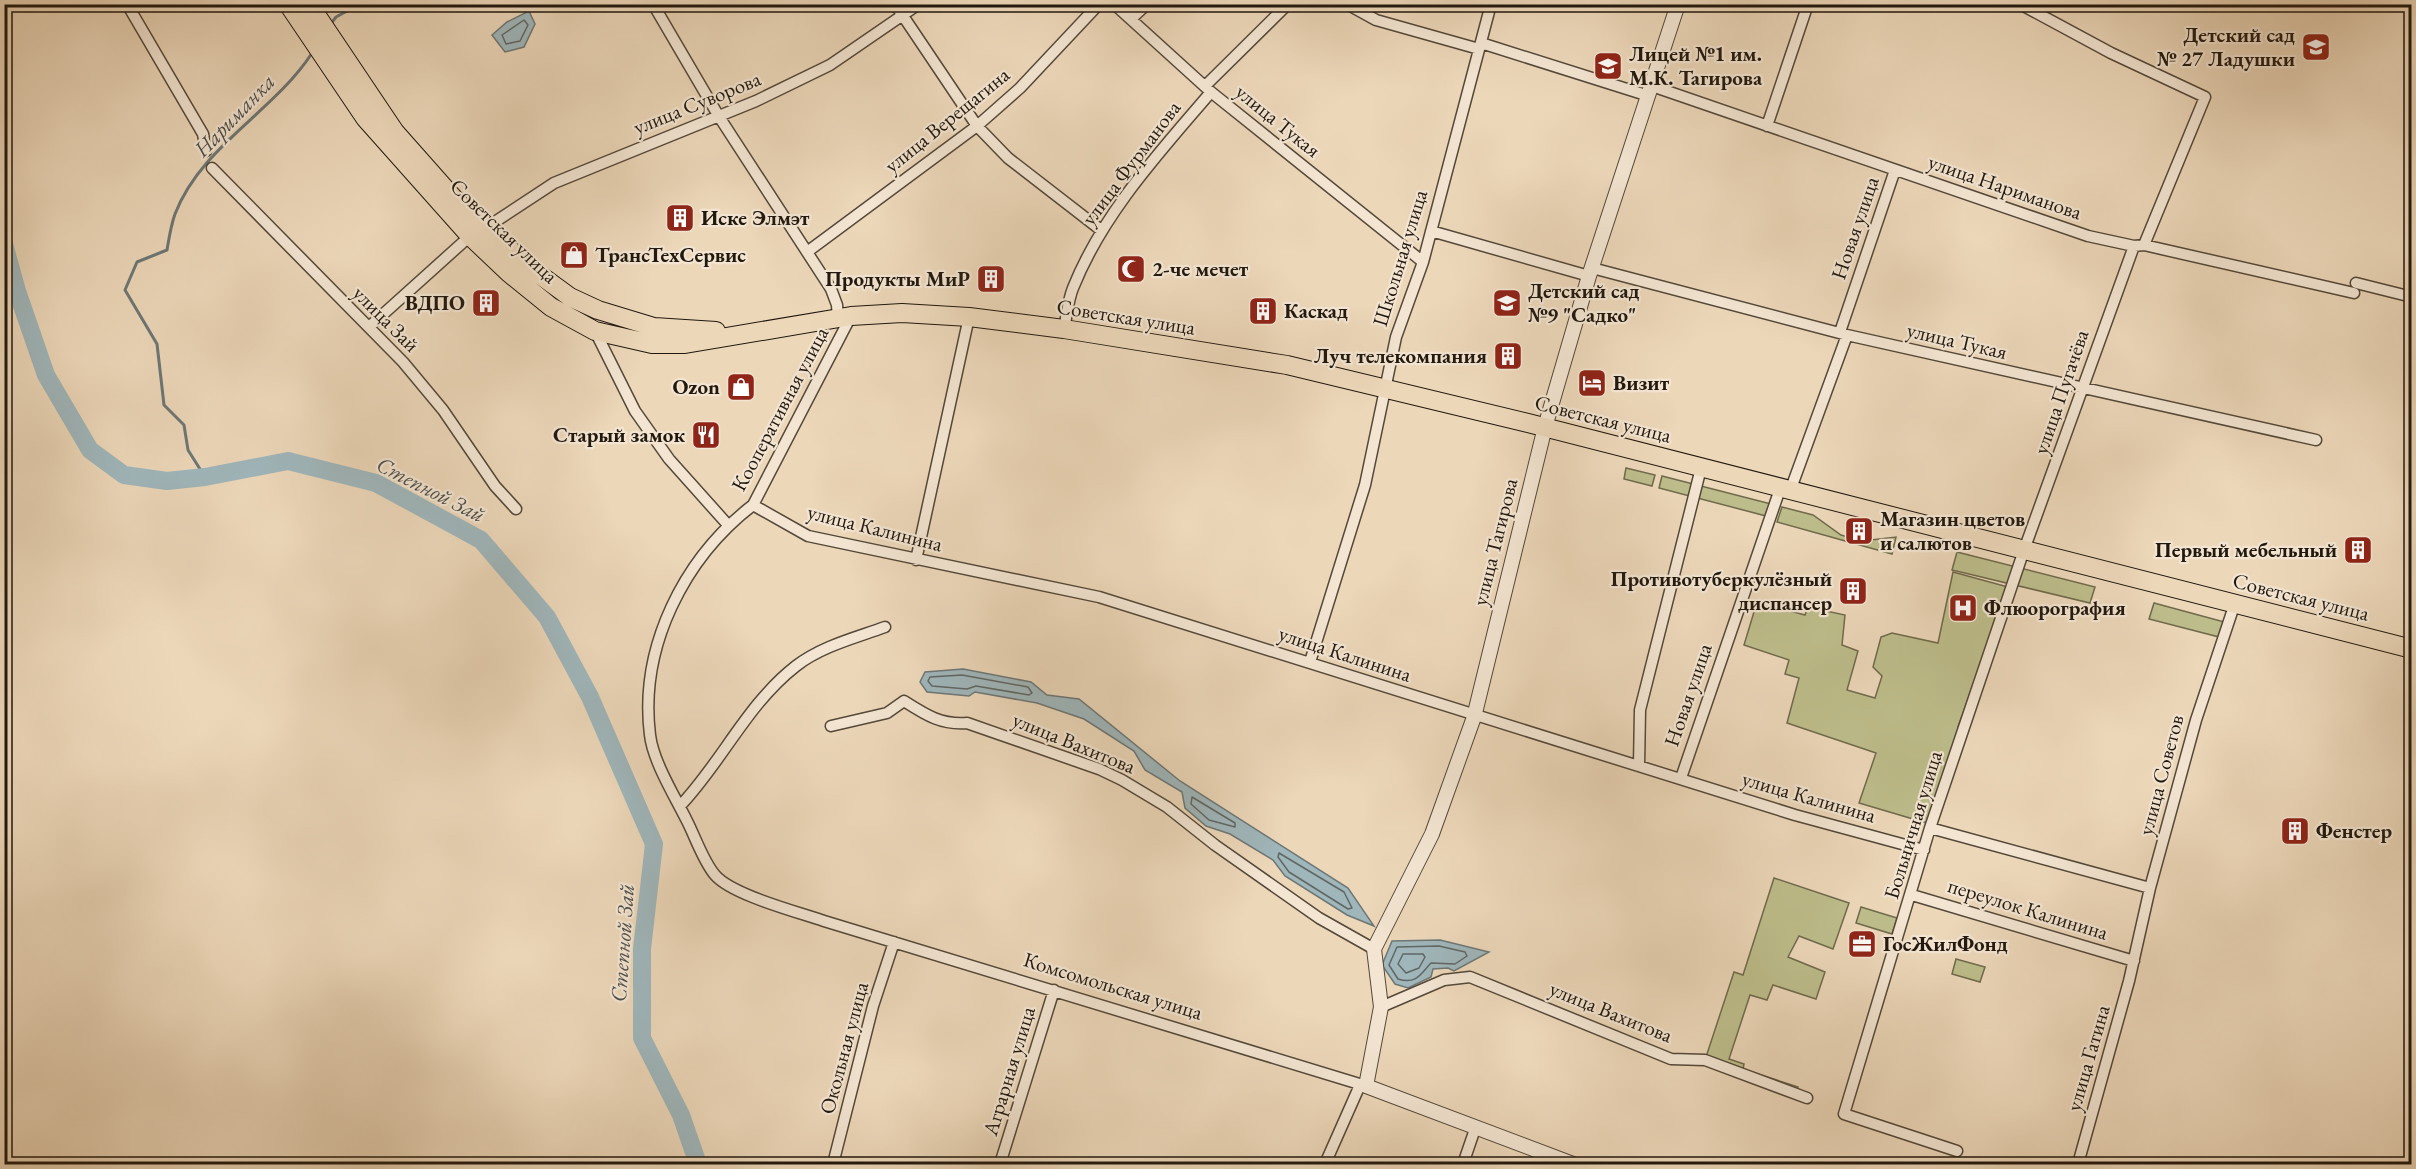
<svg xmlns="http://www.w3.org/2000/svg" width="2416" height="1169" font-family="'EB Garamond',serif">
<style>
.green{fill:#bdbd8b;stroke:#6f6a4c;stroke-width:1.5}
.water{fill:#9fb6bb;stroke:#6d7776;stroke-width:1.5}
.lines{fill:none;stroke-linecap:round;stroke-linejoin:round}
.shore{stroke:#606764;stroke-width:1.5}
.stream{stroke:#6d7776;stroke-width:3}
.river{stroke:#9fb6bb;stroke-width:18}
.minor-casing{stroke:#544839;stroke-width:13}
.tertiary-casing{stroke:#544839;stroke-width:16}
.primary-casing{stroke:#21180e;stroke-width:20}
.minor{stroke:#f3e5d2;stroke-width:10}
.tertiary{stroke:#f3e5d2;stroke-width:14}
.primary{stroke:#ecd7b9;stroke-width:18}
.labels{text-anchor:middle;stroke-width:4.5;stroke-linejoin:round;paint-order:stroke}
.poi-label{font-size:21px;font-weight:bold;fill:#21180e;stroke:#f3e5d2;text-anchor:start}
.street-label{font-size:21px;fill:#21180e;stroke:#f3e5d2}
.water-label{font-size:22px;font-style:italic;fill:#4d4f4b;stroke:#f3e5d2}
</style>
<rect width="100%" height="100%" fill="#ecd7b9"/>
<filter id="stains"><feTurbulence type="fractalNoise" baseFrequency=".00333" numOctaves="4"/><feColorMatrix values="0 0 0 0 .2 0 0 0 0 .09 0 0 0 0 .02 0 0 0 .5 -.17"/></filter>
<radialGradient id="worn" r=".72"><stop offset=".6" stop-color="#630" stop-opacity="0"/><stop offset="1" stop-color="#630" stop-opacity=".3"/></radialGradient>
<!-- green -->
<path class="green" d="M1626,468L1655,475L1652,486L1624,479Z
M1662,476L1775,505L1770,517L1659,488Z
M1782,507L1813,515L1841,535L1862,541L1896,537L1892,554L1777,522Z
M1957,552L2095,587L2090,603L1952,570Z
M1953,572L2008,587L1958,727L1963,729L1930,824L1859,803L1876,753L1787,723L1799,678L1785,674L1789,660L1744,645L1757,602L1805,615L1808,607L1845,615L1842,645L1858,651L1847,690L1875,698L1882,676L1873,667L1881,637L1892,633L1938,643Z
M2154,603L2228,623L2223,638L2149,619Z
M1774,878L1849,903L1833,949L1799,936L1788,957L1825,972L1816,999L1773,985L1767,1000L1750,995L1729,1059L1744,1064L1743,1069L1798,1087L1796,1094L1705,1060L1734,972L1743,975Z
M1861,907L1897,918L1892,934L1856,923Z
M1956,959L1985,967L1980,982L1952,974Z"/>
<!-- water -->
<path class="water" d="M529,11L535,24L524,47L505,52L492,35L507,22Z
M963,669L1031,682L1047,695L1079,699L1180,781L1348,888L1374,926L1347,915L1285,876L1273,860L1230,834L1206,826L1185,808L1182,792L1145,770L1134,751L1084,719L1037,703L975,692L969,696L927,692L920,682L925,672Z
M1440,940L1489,952L1454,971L1448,968L1433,969L1431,977L1408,988L1395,984L1382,965L1392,941Z"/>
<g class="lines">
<!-- shore -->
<path class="shore" d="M524,20L528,25L520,41L506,44L502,35Z
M962,675L1028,687L1032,693L1029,695L976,686L967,689L932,686L928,681L930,677Z
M1192,797L1235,823V827L1209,820L1191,804Z
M1279,853L1344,892L1352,908L1348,909L1289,872L1278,857Z
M1439,946L1465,952L1467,956L1455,964L1431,963C1421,973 1417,985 1398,979L1389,965L1397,947Z
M1403,954H1423L1425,957L1419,968L1406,973L1398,964Z"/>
<!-- stream -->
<path class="stream" d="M330,25L336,17L360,4
M205,477L188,450L184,425L164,405L157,344L125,290L137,262L167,250C169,238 171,225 175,214C201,146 274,112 312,53"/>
<!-- river -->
<path class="river" d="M4,244L17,291L46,375L90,450L124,475L167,481L205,477L288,461L376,483L481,540L547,617L590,697L654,844L642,949V1038L681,1115L698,1164"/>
<!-- minor casing -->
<g class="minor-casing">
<path id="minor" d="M127,4L203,134L206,151
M653,4L718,115L831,289L837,305L838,318
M895,4L977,126L1008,158L1101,230
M1114,4L1211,92L1423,262
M1347,4L1376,20L1479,49
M2020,4L2111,53L2205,97L2144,245
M1131,19L1147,4
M1481,43L1649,96
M1205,86L1288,4
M1652,86L2088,236L2134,246L2144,245L2354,293
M1767,126L1808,4
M212,168L403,362L443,410L495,486L516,509
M484,229L554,183L756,101L830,65L919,4
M1431,231L1589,276
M807,252L977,126L1020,88L1099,4
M1592,268L1847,335L2316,440
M2356,283L2412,297
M851,316L753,505C684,558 639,647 650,735C653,761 674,795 686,819C695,836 703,861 715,875C732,895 798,912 824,921L1366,1086
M370,326L470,236
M1064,329C1067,315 1068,300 1073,288C1103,213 1159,153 1211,92
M595,331L635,411L669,459L728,525
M1840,332L1895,170
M1790,491L1847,335
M753,505L808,536L1099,597L1795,815L1924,850
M916,560L969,317
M1310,662L1365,485L1396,337L1423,262L1491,4
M831,726L887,713L904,701C926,715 941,725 967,723L1099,769L1122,780L1167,807L1215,845L1319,918L1374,949
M1639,766L1640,710L1701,468
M1681,778L1780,489
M680,806C722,762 747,704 796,666C822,646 855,638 885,627
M1930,828L2150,888
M1912,895L2134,961
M1381,1007L1444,980L1470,977L1671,1059L1705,1060L1807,1098
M1957,1151L1844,1114L1930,828L2024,550L2134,246
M833,1164L873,1006L894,942
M1000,1164L1054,990
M1325,1164L1360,1085
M1463,1164L1475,1129
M2078,1164L2129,981L2150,888L2196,720L2235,603"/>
</g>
<!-- tertiary casing -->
<g class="tertiary-casing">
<path id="tertiary" d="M1573,1164L1366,1086L1381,1007L1374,949L1432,834L1474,717L1545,427L1589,276L1678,4"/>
</g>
<!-- primary casing -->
<g class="primary-casing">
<path id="primary" d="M288,4L365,118L470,236L509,273L551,307L595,331L652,344H685L851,316L902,313L969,317L1064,329L1287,365L1528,423L2412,649
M309,4L395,132L457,202L529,267L570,297L598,310L654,327L716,331"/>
</g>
<!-- minor -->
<use href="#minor" class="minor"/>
<!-- tertiary -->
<use href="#tertiary" class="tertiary"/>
<!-- primary -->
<use href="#primary" class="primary"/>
</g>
<!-- icons -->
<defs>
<g id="school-square" transform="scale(1.5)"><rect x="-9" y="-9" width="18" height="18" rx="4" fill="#8f2418" stroke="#f3e5d2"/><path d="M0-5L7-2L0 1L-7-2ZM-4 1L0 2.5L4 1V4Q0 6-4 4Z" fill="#fff"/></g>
<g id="building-square" transform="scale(1.5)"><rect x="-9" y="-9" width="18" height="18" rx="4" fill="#8f2418" stroke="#f3e5d2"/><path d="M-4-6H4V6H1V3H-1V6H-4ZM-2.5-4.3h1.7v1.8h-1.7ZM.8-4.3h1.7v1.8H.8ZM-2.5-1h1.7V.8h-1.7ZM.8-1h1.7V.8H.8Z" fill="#fff"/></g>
<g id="shop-square" transform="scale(1.5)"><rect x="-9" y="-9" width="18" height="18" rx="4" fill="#8f2418" stroke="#f3e5d2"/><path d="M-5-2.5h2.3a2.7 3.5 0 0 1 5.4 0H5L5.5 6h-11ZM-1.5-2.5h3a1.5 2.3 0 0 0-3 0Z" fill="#fff"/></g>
<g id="mosque-square" transform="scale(1.5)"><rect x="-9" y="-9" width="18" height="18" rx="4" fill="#8f2418" stroke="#f3e5d2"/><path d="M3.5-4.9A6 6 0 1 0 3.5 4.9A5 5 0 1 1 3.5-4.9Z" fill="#fff"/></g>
<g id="hotel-square" transform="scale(1.5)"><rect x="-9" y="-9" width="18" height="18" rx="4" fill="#8f2418" stroke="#f3e5d2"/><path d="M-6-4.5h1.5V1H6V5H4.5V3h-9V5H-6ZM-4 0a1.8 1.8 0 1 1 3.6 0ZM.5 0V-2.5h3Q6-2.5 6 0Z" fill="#fff"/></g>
<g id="restaurant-square" transform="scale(1.5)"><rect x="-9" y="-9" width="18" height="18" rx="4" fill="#8f2418" stroke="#f3e5d2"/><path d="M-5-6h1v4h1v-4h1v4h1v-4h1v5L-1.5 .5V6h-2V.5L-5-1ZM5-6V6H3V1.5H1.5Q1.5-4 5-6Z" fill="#fff"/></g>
<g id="hospital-square" transform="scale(1.5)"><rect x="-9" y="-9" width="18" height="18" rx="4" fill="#8f2418" stroke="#f3e5d2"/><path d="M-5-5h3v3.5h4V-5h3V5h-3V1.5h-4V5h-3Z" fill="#fff"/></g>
<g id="office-square" transform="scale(1.5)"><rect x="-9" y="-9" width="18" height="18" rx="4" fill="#8f2418" stroke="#f3e5d2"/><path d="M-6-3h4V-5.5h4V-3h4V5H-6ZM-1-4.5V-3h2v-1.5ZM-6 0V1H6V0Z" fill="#fff"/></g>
</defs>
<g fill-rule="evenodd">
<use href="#school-square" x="2316" y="47"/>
<use href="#school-square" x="1608" y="66"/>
<use href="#building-square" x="680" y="218"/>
<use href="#shop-square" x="574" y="255"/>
<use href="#mosque-square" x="1131" y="269"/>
<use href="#building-square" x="991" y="279"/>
<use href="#building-square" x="486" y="303"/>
<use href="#school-square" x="1507" y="303"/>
<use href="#building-square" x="1263" y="311"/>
<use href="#building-square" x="1508" y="356"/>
<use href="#hotel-square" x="1592" y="383"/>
<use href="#shop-square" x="741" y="387"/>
<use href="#restaurant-square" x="706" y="435"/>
<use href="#building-square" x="1859" y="531"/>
<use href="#building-square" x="2358" y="550"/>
<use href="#building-square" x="1853" y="591"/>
<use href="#hospital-square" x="1963" y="608"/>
<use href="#building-square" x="2295" y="831"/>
<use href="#office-square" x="1862" y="944"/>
</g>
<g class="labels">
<!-- poi labels -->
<g class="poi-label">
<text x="2295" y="42" text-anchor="end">Детский сад<tspan x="2295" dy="24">№ 27 Ладушки</tspan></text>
<text x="1629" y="61">Лицей №1 им.<tspan x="1629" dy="24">М.К. Тагирова</tspan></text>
<text x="701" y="225">Иске Элмэт</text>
<text x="595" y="262">ТрансТехСервис</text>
<text x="1152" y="276">2-че мечет</text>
<text x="970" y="286" text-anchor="end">Продукты МиР</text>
<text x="1528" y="298">Детский сад<tspan x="1528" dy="24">№9 "Садко"</tspan></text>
<text x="465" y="310" text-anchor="end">ВДПО</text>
<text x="1284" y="318">Каскад</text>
<text x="1487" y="363" text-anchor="end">Луч телекомпания</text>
<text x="1613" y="390">Визит</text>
<text x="720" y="394" text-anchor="end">Ozon</text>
<text x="685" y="442" text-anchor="end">Старый замок</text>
<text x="1880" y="526">Магазин цветов<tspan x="1880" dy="24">и салютов</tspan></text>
<text x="2337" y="557" text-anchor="end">Первый мебельный</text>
<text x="1832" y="586" text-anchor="end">Противотуберкулёзный<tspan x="1832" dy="24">диспансер</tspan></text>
<text x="1984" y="615">Флюорография</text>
<text x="2316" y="838">Фенстер</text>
<text x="1883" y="951">ГосЖилФонд</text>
</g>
<!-- street labels -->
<g class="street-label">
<text transform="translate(697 103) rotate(-22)" y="7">улица Суворова</text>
<text transform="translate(947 120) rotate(-39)" y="7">улица Верещагина</text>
<text transform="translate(1278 121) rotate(39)" y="7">улица Тукая</text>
<text transform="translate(1131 163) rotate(-53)" y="7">улица Фурманова</text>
<text transform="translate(2005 187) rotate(19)" y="7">улица Нариманова</text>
<text transform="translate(1855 228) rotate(-71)" y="7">Новая улица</text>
<text transform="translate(504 231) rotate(44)" y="7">Советская улица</text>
<text transform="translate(1400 258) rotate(-73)" y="7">Школьная улица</text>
<text transform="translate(1126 317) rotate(9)" y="7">Советская улица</text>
<text transform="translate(386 319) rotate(45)" y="7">улица Зай</text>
<text transform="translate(1957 341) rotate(13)" y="7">улица Тукая</text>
<text transform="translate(2061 392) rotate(-71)" y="7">улица Пугачёва</text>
<text transform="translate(780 409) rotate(-62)" y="7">Кооперативная улица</text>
<text transform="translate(1603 419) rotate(14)" y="7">Советская улица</text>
<text transform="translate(875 528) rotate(14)" y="7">улица Калинина</text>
<text transform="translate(1495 542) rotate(-76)" y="7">улица Тагирова</text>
<text transform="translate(2301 597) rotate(14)" y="7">Советская улица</text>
<text transform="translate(1345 654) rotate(18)" y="7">улица Калинина</text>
<text transform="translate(1688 695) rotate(-71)" y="7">Новая улица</text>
<text transform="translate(1074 743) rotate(22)" y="7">улица Вахитова</text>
<text transform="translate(2161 775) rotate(-75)" y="7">улица Советов</text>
<text transform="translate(1809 797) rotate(16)" y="7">улица Калинина</text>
<text transform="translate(1913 825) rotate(-73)" y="7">Больничная улица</text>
<text transform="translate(2028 909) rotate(17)" y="7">переулок Калинина</text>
<text transform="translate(1113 986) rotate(17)" y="7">Комсомольская улица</text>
<text transform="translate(1611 1012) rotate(22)" y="7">улица Вахитова</text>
<text transform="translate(844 1048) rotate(-75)" y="7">Окольная улица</text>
<text transform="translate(2088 1058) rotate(-74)" y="7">улица Гатина</text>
<text transform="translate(1009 1071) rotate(-73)" y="7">Аграрная улица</text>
</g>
<!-- water labels -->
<g class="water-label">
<text transform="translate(234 115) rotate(-46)" y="8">Нариманка</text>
<text transform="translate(431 489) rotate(27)" y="8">Степной Зай</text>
<text transform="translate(622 943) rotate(-86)" y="8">Степной Зай</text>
</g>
</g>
<!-- margin -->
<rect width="2416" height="1169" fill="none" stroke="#ecd7b9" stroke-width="24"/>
<rect x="6" y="6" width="2404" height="1157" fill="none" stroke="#21180e" stroke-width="3"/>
<rect x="12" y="12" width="2392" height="1145" fill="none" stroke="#21180e" stroke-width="1.5"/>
<rect width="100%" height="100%" filter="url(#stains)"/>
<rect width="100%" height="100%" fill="url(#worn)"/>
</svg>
